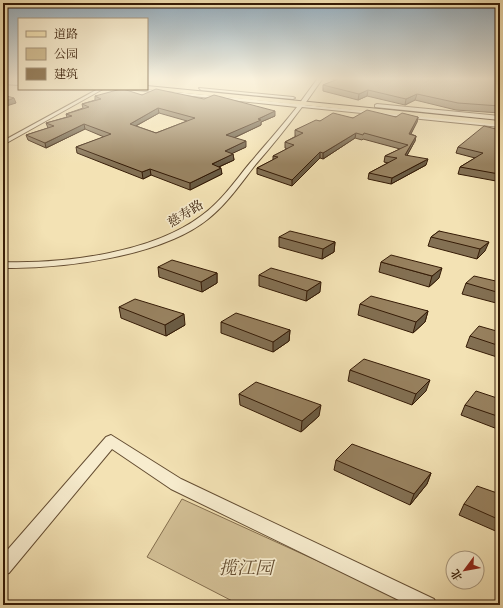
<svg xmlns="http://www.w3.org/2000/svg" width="503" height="608" font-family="'IM FELL DW Pica','Noto Serif SC',serif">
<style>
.green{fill:#d3c096;stroke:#846e4e}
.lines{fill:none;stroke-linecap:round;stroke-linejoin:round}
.minor-casing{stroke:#644d32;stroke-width:2}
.major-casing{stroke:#351b06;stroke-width:2}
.minor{fill:#f7ecce;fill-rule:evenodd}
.major{fill:#f3e2b4;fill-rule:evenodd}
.wall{fill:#837053;stroke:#351b06;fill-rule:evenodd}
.shaded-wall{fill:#6a5b43;stroke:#351b06}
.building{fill:#988260;stroke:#351b06;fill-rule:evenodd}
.labels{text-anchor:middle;stroke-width:3.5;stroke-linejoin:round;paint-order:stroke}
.far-street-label{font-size:13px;fill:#351b06;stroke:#f7ecce}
.near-park-label{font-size:18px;font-style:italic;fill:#644d31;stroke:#f7ecce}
</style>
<rect width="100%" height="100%" fill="#f3e2b4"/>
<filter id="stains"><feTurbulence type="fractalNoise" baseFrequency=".005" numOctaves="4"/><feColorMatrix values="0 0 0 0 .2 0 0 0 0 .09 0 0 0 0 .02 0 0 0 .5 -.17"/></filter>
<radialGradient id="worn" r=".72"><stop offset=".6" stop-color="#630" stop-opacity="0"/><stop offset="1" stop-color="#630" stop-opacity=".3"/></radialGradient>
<!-- green -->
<path class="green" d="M182,499L414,605H240L147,557Z"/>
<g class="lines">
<!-- minor casing -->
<g class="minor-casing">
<path id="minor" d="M318,78H323L304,105L500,123V127L302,107C287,127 272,146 256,164C241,183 227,204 208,219C161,257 61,269 3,268V262C63,264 152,253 201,216C221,202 235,181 250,163C266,144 282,126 297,107L126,89H143L299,104Z
M3,82L19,83V85L3,84Z
M199,88L293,97L295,98L293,99L201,90Z
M98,89H103L3,145V141Z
M377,104L500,116V120L375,107V105Z
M111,435L181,479L434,599L437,605H409L171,489L112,449L9,573L3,575V555L106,437Z"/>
</g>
<!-- major casing -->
<g class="major-casing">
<path id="major" d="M3,79H19V83H3Z
M147,86L500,121V125L145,89H147Z"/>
</g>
<!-- minor -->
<use href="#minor" class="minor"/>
<!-- major -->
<use href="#major" class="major"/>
</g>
<!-- wall -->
<path class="wall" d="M331,78H500V113L456,110L415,100L405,105L367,96L358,100L323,91V85L336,80L331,79Z
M142,95L275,116L261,122V125L234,138L246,147L232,153L233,154L234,160L219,167L222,174L190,190L151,175L143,179L77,153L76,147L104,137L85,129L46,148L28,140L26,135L48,128L46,123L67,117L66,114L83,108L82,104L95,100V96ZM159,113L187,121L156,133L136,126Z
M396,117H418L417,122L411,134L416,136L415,141L407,155L426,165L391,184L368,179L369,173L388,163L384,162L385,156L400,149L363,139L362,140L355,138L323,159L320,158L292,186L257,174V168L273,160V156L287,149L285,148V142L296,136H295V130L320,121L353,118Z
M500,130V179L496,181L458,174L460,167L475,158L456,153L458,147Z
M439,231L485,251L477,259L428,246L431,237Z
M279,237L335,242L334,252L322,259L279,247Z
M381,262L439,278L429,287L379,272Z
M158,267L217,273V283L202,292L159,277Z
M259,275L320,292L306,301L259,286Z
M500,282V304L462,294L466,283Z
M360,304L428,311L425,322L413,333L358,315Z
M119,307L185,325L166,336L121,318Z
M221,322L290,330L289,341L273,352L221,333Z
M500,332V358L466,347L470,336Z
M350,370L426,391L412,405L348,381Z
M239,394L319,416L301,432L240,405Z
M500,399V430L461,415L465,405Z
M336,460L431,473L427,484L410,505L334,470Z
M500,494V533L459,515L464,504Z"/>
<!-- shaded-wall -->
<path class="shaded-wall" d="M368,90L367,96L358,100L359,94Z
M417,94L415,100L405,105L406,99Z
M14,98L16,103L3,107V102Z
M158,108L159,113L130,129V124Z
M275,111V116L261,122V125L227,141L226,135L258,119Z
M418,117L417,122L408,139L409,134Z
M84,124L85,129L46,148L45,143Z
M356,133L355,138L323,159V153Z
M416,136L415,141L404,161L405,155Z
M246,141V147L225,157V151Z
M320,152V158L292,186V180Z
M233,154L234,160L212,170V164Z
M428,159L426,165L391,184L392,178Z
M221,168L222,174L190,190V183Z
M150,169L151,175L143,179L142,172Z
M499,174H500V179L496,181Z
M335,242L334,252L322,259L323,249Z
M489,242L485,251L477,259L480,249Z
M442,268L439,278L429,287L432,276Z
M217,273V283L202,292L201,282Z
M321,282L320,292L306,301L307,291Z
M428,311L425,322L413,333L416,322Z
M184,314L185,325L166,336L165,325Z
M290,330L289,341L273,352V342Z
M430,380L426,391L412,405L416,394Z
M321,405L319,416L301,432L302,421Z
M431,473L427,484L410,505L414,494Z"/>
<!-- building -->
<path class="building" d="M341,78H500V106L458,103L417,94L406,99L368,90L359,94L323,85Z
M121,89H123L142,95L156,89L204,99L214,95L275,111L258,119L261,120L226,135L246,141L225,151L233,154L212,164L221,168L190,183L150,169L142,172L76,147L111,134L84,124L45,143L26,135L54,126L46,123L72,116L66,114L89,107L82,104L101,99L95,96ZM158,108L195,118L156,133L130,124Z
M3,95L14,98L3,102Z
M367,110L396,117L402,113L418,117L409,134L416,136L405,155L428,159L392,178L369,173L397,158L385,156L408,145L364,133L363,135L356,133L323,153L320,152L292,180L257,168L278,157L273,156L294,145L285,142L303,133L295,130L316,120L320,121L333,113L353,118Z
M484,126L500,130V174H499L460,167L483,153L458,147Z
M290,231L335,242L323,249L279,237Z
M439,231L489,242L480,249L431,237Z
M391,255L442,268L432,276L381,262Z
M172,260L217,273L201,282L158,267Z
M271,268L321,282L307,291L259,275Z
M474,276L500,282V293L466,283Z
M371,296L428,311L416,322L360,304Z
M135,299L184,314L165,325L119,307Z
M236,313L290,330L273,342L221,322Z
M479,326L500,332V346L470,336Z
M364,359L430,380L416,394L350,370Z
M256,382L321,405L302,421L239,394Z
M476,391L500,399V417L465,405Z
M352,444L431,473L414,494L336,460Z
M477,486L500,494V520L464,504Z"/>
<!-- sky -->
<linearGradient id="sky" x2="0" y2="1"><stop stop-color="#92abbc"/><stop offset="0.48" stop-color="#faf2dd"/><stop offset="1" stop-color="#faf2dd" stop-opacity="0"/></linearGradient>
<rect width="503" height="164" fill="url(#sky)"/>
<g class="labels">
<!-- far-street labels -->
<g class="far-street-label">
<text transform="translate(185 213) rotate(-32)" y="5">慈寿路</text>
</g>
<!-- near-park labels -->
<g class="near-park-label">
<text x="246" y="574">揽江园</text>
</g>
</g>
<!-- margin -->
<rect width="503" height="608" fill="none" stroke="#f3e2b4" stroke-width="16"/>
<rect x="4" y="4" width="495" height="600" fill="none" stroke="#351b06" stroke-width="2"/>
<rect x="8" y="8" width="487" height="592" fill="none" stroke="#351b06"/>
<!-- legend -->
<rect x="18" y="18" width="130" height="72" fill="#f7ecce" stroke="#a9987e"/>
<rect x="26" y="31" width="20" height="6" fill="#f3e2b4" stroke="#a9987e"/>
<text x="54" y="38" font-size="12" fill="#351b06">道路</text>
<rect x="26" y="48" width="20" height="12" fill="#d3c096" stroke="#a9987e"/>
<text x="54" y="58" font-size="12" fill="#351b06">公园</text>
<rect x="26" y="68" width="20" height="12" fill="#988260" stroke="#a9987e"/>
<text x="54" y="78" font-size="12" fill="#351b06">建筑</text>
<!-- north arrow -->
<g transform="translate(465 570) rotate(238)"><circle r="19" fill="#f7ecce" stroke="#a9987e"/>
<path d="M0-3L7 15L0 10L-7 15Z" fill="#8f2418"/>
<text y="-6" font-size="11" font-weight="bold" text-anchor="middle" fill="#351b06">北</text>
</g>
<rect width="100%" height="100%" filter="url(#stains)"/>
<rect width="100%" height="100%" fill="url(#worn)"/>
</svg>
